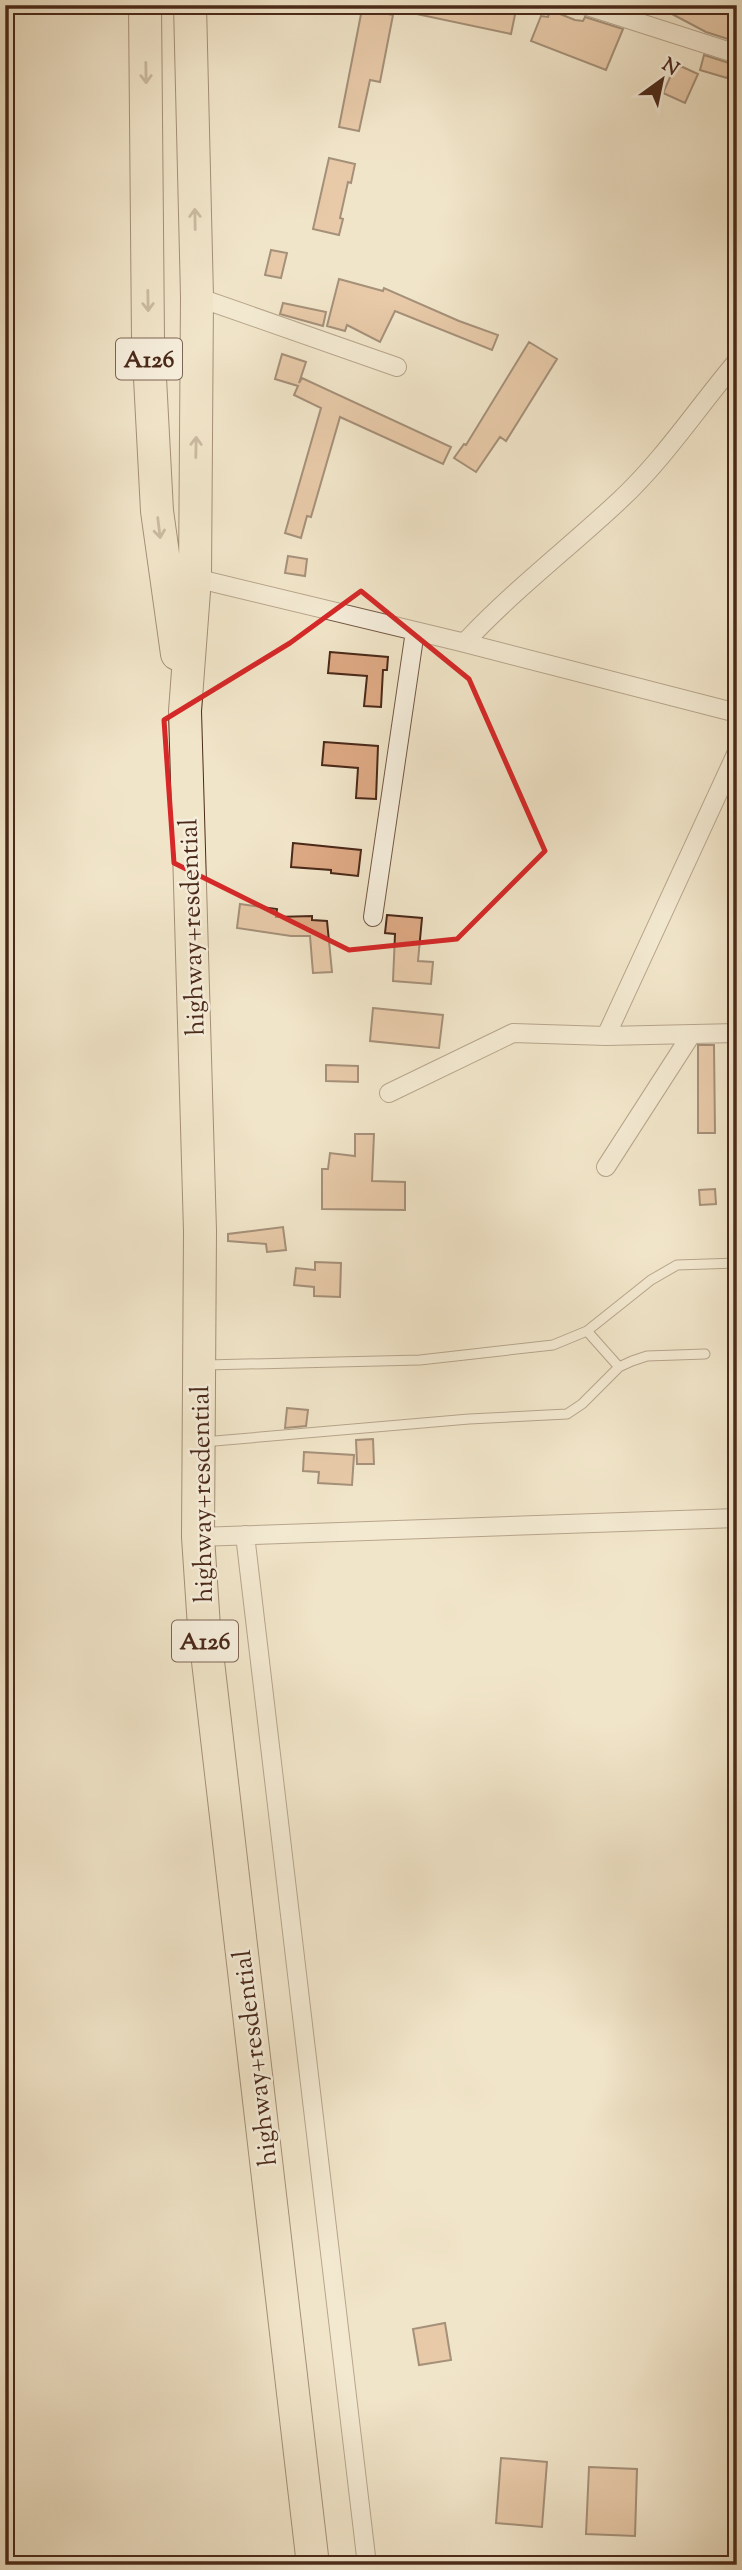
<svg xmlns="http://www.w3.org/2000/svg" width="742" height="2570" font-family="'Sorts Mill Goudy',serif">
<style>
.building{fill:#dda984;stroke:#4a2919;stroke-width:2}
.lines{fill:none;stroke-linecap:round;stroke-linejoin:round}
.lane-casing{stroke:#745845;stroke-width:11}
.street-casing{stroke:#745845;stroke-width:20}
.highway-casing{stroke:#4a2919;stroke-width:34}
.lane{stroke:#f6eedc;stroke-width:9}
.street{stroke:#f6eedc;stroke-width:18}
.highway{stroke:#f1e5c9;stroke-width:32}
.oneway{stroke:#9e8771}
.marked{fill:none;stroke:#d62828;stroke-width:5;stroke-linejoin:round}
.labels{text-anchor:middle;stroke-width:5;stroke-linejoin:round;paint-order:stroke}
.shield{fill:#f6eedc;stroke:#7e6454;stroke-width:2}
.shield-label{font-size:24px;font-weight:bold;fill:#4a2919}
.street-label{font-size:26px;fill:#4a2919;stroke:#f6eedc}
</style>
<rect width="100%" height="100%" fill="#f1e5c9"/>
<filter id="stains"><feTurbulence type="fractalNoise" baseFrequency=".00286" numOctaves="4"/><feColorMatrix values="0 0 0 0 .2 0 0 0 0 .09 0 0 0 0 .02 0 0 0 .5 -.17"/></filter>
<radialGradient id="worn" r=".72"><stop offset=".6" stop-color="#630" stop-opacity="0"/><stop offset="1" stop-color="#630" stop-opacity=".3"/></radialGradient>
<!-- building -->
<path class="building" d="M408,5H517L511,34L407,12Z
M655,5H737V42L706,32Z
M362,9L393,15L380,82L370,80L359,131L339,127Z
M550,10L575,20L583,21L585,17L623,29L606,70L531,41L541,16L548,17Z
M704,55L732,64L727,78L700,70Z
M676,64L698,74L685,103L663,93Z
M329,158L355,164L351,183L348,182L340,218L343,219L339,235L313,229Z
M271,250L287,253L281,278L265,275Z
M339,279L383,291L384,288L459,321L498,335L492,350L395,311L380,342L347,325L345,331L327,326Z
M283,303L326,312L323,326L280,314Z
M529,342L557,359L506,441L500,437L476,472L454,458L464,444L466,445Z
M282,354L306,362L299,383L302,378L451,447L443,464L340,417L311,517L307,516L301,538L285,533L321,408L294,395L298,386L275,379Z
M288,556L307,559L305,576L285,573Z
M330,652L388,657L387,670H383L381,707L364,706L367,676L328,673Z
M324,742L378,746L376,799L356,798L358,768L322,765Z
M293,843L361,850L358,876L331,873V870L291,867Z
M240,904L277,909L276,917L312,916V920L327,921L332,972L313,973L310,936H291L237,928Z
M387,915L422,918L418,961L433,962L431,984L393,981L395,934L385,933Z
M373,1008L443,1015L439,1048L370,1041Z
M698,1045H714L715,1133H698Z
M326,1065L358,1066V1082L326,1081Z
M355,1134H374L372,1181L405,1182V1210L322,1209V1169H328L330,1153L355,1156Z
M715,1189L716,1204L700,1205L699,1190Z
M283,1227L286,1250L267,1252L266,1244L228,1241V1234Z
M315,1262L341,1263L340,1297L314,1296V1287L294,1285L296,1268L315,1270Z
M287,1408L308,1410L306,1426L285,1428Z
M373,1439L374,1464H357L356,1440Z
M304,1452L354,1455L352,1485L318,1483L319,1472L303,1471Z
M445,2323L451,2360L419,2365L413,2329Z
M501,2458L547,2462L542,2527L496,2523Z
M589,2467L637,2469L635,2536L586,2534Z"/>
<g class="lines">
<!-- lane casing -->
<g class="lane-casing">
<path id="lane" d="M587,1331L619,1367
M206,1365L420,1360L553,1345L587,1331L651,1280L677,1265L737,1263
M203,1442L469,1419L567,1414L582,1404L619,1367L632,1361L647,1356L705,1354"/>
</g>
<!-- street casing -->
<g class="street-casing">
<path id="street" d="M584,5L737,54
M197,297L397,367
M195,578L461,642L467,640C515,589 570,547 620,500C664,459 698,407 737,361
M461,642L737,713
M373,917L415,631
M606,1036L737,752
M389,1093L513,1033L606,1036L737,1033
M606,1167L691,1035
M245,1535L367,2565
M198,1537L737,1518"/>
</g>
<!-- highway casing -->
<g class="highway-casing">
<path id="highway" d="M145,5L148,340L157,511L177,654
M190,5L197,297L195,578L185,711L200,1231L198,1537L204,1627L313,2565"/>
</g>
<!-- lane -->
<use href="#lane" class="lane"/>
<!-- street -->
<use href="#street" class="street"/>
<!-- highway -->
<use href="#highway" class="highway"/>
</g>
<!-- one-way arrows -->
<defs><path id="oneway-shaft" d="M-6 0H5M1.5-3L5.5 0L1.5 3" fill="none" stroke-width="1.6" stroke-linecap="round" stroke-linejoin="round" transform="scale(1.75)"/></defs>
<g class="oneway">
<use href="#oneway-shaft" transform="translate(146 73) rotate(89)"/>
<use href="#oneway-shaft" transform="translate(195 219) rotate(-91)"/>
<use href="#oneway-shaft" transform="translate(148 301) rotate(89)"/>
<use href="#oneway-shaft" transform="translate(196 447) rotate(-89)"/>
<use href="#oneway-shaft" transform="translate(159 528) rotate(83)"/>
</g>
<!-- marked area -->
<path d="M0 0H742V2570H0ZM361,591L469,679L545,851L457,939L349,950L174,863L164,720L290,643Z" fill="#f1e5c9" fill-opacity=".55" fill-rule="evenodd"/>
<path class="marked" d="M361,591L469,679L545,851L457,939L349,950L174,863L164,720L290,643Z"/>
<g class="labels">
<!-- shield labels -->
<g class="shield">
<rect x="116" y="338.5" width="66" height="41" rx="5"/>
<rect x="172" y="1620.5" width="66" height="41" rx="5"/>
</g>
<g class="shield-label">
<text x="149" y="367">A126</text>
<text x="205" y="1649">A126</text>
</g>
<!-- street labels -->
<g class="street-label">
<text transform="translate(191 927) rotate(-92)" y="9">highway+resdential</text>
<text transform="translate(201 1494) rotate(-91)" y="9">highway+resdential</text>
<text transform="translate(254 2058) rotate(-97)" y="9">highway+resdential</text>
</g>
</g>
<!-- margin -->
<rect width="742" height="2570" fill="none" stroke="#f1e5c9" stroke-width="28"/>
<rect x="7" y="7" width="728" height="2556" fill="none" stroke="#4a2919" stroke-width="3.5"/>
<rect x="14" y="14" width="714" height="2542" fill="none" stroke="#4a2919" stroke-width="2"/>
<!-- north arrow -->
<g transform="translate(662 80) rotate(33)" stroke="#f6eedc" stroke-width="5" paint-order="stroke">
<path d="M0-5L12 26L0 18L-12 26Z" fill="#4a2919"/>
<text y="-10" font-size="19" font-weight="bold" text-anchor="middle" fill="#4a2919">N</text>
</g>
<rect width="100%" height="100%" filter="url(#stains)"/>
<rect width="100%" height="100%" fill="url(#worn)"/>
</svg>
